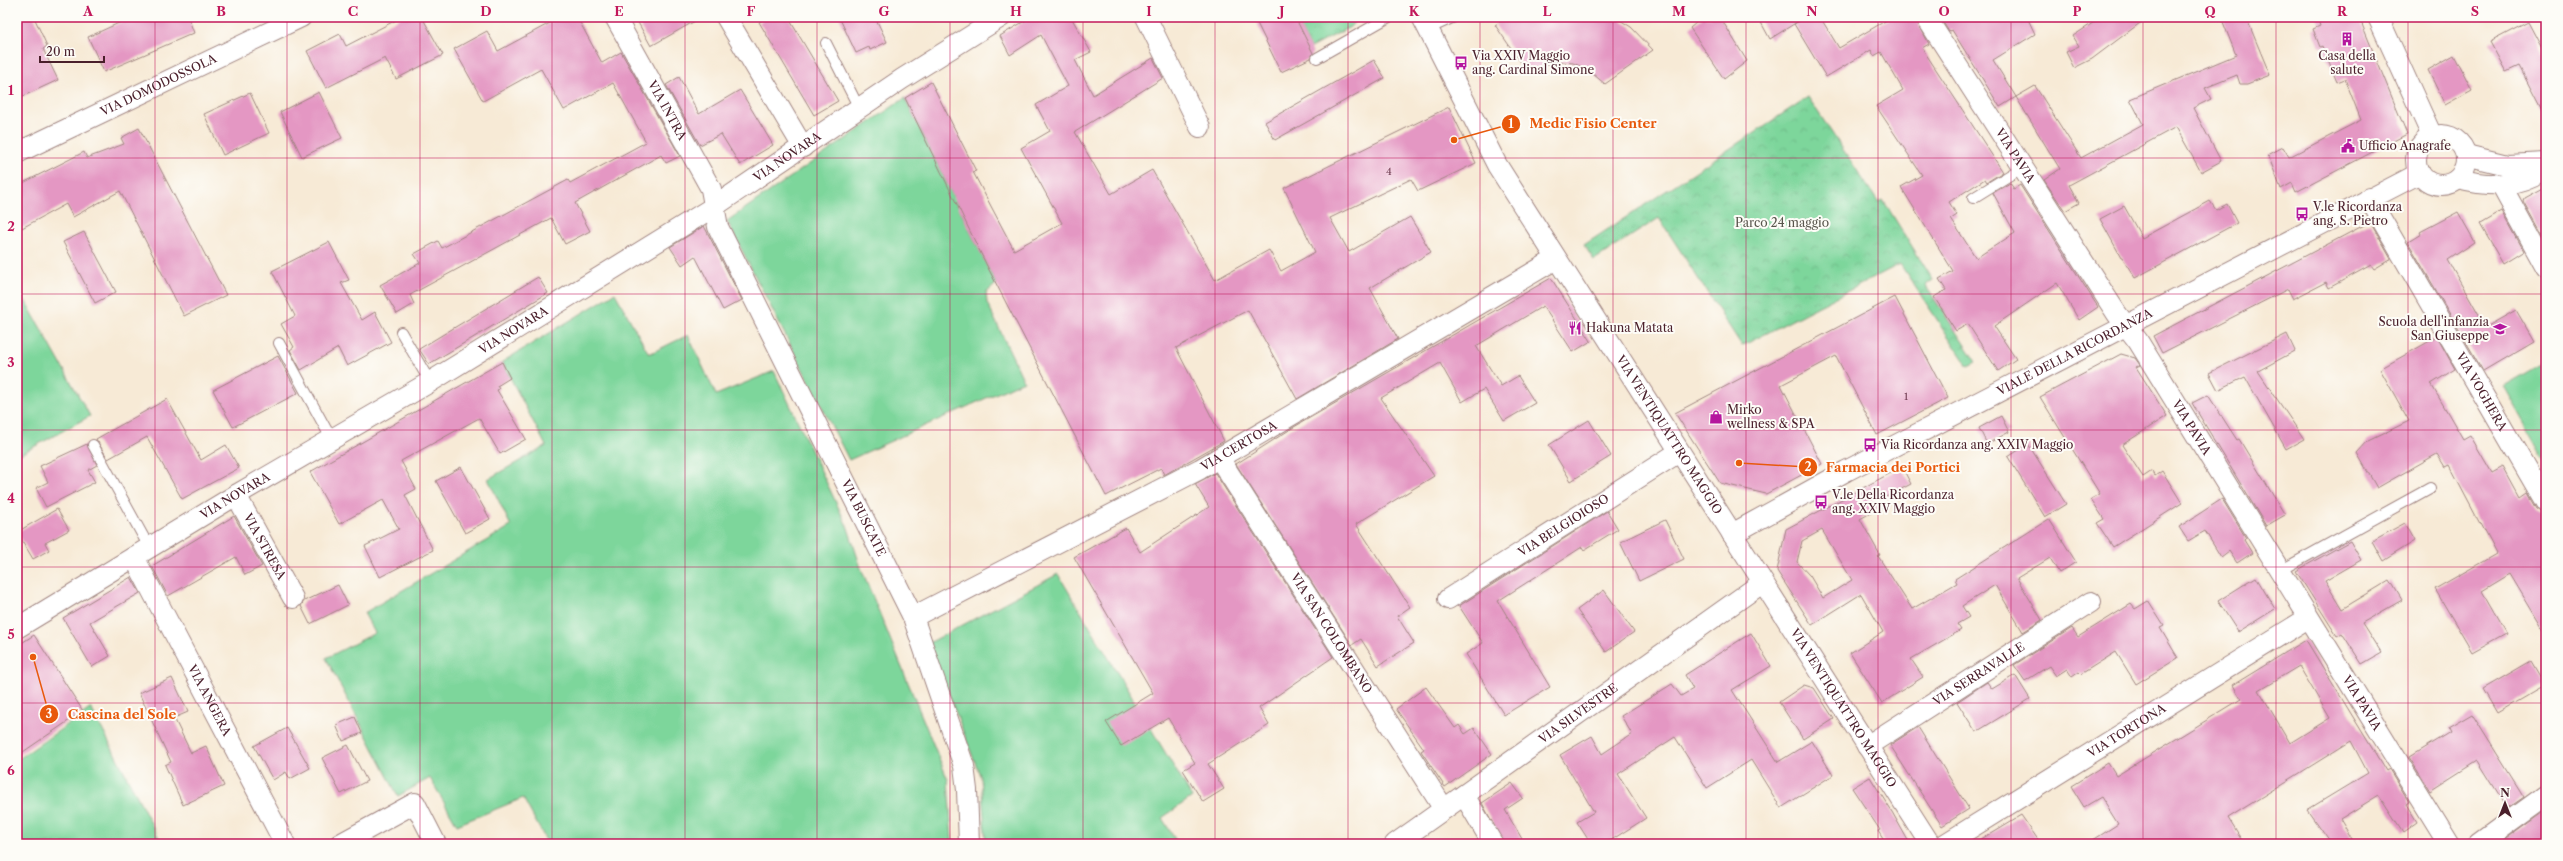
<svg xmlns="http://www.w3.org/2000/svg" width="2563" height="861" font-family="'Libre Caslon Text',serif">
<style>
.green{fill:#7dd69b;stroke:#647a63}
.park{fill:url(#park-crowns);stroke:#647a63}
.building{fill:#e497c3;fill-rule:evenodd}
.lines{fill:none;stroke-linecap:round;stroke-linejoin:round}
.lane-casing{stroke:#a08480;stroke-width:12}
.street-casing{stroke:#a08480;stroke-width:22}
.lane{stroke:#fff;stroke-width:10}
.street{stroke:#fff;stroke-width:20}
.grid{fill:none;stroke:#c2185b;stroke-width:1;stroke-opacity:0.55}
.labels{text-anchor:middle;stroke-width:4;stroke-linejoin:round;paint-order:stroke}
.number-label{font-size:10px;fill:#703d51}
.poi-label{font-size:12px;fill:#4a1f2b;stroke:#fdfcf7;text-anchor:start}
.street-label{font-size:12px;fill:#4a1f2b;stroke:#fdfcf7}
.park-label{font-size:12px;fill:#59564d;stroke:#fdfcf7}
.leader{fill:none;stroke:#e8590c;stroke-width:1.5}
.callout-dot{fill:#e8590c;stroke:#fdfcf7;stroke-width:1.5}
.mark-label{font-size:12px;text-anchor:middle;font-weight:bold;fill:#fff}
.callout-label{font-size:13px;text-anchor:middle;font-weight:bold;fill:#e8590c;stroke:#fdfcf7;stroke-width:4;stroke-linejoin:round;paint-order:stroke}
.neatline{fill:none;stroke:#c2185b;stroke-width:1.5}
.grid-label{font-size:13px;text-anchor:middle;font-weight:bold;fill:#c2185b}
</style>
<defs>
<pattern id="park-crowns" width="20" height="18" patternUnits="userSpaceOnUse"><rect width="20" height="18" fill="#7dd69b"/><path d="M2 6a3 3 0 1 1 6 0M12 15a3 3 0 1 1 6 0" fill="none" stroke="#6eb786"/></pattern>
</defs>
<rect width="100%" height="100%" fill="#fdfcf7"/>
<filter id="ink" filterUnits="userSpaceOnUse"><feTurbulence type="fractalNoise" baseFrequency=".025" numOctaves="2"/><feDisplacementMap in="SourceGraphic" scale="8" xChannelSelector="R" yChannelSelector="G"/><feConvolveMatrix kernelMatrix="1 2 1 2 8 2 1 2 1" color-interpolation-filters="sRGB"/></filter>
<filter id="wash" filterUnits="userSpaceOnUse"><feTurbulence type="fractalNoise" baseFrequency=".012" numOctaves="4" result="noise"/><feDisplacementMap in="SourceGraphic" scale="16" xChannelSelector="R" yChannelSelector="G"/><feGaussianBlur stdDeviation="0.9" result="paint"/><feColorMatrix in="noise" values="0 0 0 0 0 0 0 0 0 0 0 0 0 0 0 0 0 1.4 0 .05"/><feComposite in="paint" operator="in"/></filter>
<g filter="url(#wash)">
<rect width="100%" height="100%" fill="#f7ead6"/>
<!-- green -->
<path class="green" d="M905,98L996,284L986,293L987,303L1024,381L849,460L727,221Z
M17,286L90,416L17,456Z
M615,293L649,354L688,335L716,395L774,371L848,528L861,568L948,780L952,840L946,844H548L523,798L457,825L430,778L398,796L326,658L375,633L364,613L511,526L488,479L546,446L502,362Z
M2546,361V462L2503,386Z
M1058,574L1192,797L1162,818L1178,844H986L981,778L929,643Z
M91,708L162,844H17V760Z"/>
<!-- park -->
<path class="park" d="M1295,17H1356V20L1350,27L1310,48Z
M1808,97L1878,202L1883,200L1933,280L1925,285L1976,362L1968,366L1900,264L1742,346L1659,218L1594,260L1584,245Z"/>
<g id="blocks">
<!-- building -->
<path class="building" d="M23,17H34L47,46L43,49L58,80L17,99V20Z
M132,17H188L194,33L104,72L88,37Z
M402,17H422L443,55L396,79L385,58L326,88L307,51L340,34L346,46Z
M561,17H577L602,63L621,52L680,156L666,163L661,155L575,203L590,231L565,244L551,218L410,295L414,304L397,314L380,285L420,263L414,254L438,241L442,248L568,180L570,183L646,142L613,83L564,110L541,69L483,101L454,49L487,31L498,51Z
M635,17H702L651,46Z
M769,17H788L838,101L814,115L759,22Z
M839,17H875L887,42L870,50L869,47L856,53Z
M1031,17H1071L1091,52L1075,60L1093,95L1153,58L1163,78L1075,132L1111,194L1152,170L1215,280L1269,250L1281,271L1315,252L1284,188L1449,107L1476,163L1418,191L1411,179L1330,218L1349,252L1410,217L1431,252L1370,288L1398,339L1297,399L1248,310L1176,348L1224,441L1164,475L1161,468L1106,496L987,266L905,98L931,82L976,171L973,172L1014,250L1062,223L1021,148L1050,131L1036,105L1068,86L1041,35L1010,55L1000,36Z
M1254,17H1295L1313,53L1311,58L1281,72Z
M1507,17H1615L1631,27L1653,50L1605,84L1587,69L1573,63L1563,62L1545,65L1529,74L1495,25Z
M1703,17H1720L1747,61L1724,79L1690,28Z
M1758,17H1805L1770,39Z
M1806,17H1820L1839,48L1892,17H1915L1929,44L1922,48L2003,172L1987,182L1985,179L1949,202L1957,215L1951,219L1976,258L2015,233L1993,193L2010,183L2014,189L2020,185L2098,307L2079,320L2057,283L1994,326L2016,359L1998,371L1968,324L1956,331L1934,297L1946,290L1939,279L1953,271L1901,187L1922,175L1876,106L1903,90L1881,52L1874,56L1871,50L1826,77L1794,24Z
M1940,17H2027L2035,34L1993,60L2016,97L2000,107L1952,30L1949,32Z
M2102,17H2148L2092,59L2074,68L2066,52L2079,46L2073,36Z
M2221,17H2246L2270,75L2247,84H2240L2237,75L2205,88L2211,99L2193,108L2221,161L2201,172L2176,127L2069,185L2079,203L2065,211L2044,180L2060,169L2016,97L2035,86L2081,158L2143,124L2130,99L2236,55Z
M2317,17H2359L2407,134L2296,192L2292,183L2281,189L2268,155L2283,147L2289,157L2361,120L2345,79L2337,82L2322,46L2320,47L2313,29L2320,26Z
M2528,22L2546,56V118L2519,66L2506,72L2490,42Z
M2454,55L2472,90L2445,105L2428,70Z
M1374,60L1385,78L1275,140L1265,122Z
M679,77L699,114L740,90L773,145L740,165L721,134L700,145L666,85Z
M319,92L342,138L302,157L280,112Z
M250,93L269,133L223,155L204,114Z
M139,128L226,295L184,316L120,191L73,217L66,204L22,228L17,218V186L84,152L87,158L124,144L121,138Z
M2546,186V238L2544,239L2523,201L2524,198Z
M2210,201L2216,210L2227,204L2237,223L2135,278L2122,257H2121L2100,219L2124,206L2142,238Z
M2502,211L2524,251L2503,264L2480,224Z
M2458,212L2475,242L2448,260L2486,327L2516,310L2534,341L2483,371L2408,242L2421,234L2420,232Z
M2370,222L2391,259L2374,269L2371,265L2329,288L2326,282L2293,299L2288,289L2162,353L2153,336Z
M704,226L742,300L723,310L695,256L682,265L670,247Z
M84,232L116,292L95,303L63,242Z
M329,242L349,280L341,283L362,320L375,312L391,342L347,366L338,348L301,370L290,350L294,347L281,324L295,316L272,271Z
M538,277L548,293L429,364L419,349Z
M1551,278L1591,341L1573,352L1543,306L1476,346L1501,386L1518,376L1535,403L1504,421L1484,389L1462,402L1440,363L1381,398L1434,476L1356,524L1410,607L1397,616L1414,643L1378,666L1361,639L1352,645L1236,464L1294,427Z
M1895,297L1948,398L1877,435L1836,356L1781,385L1822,464L1766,494L1720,483L1675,413Z
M2287,334L2295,351L2258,371L2304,439L2286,449L2245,377L2218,390L2209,373Z
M2437,337L2455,369L2431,384L2463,439L2470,435L2492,473L2503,467L2520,498L2527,493L2536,509L2546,514V634L2510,574L2482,591L2506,633L2472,652L2435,589L2496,554L2449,465L2445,467L2437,454L2377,488L2357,453L2368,441L2409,421L2380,369Z
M2121,354L2135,358L2140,365L2136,367L2167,416L2122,445L2143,477L2152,471L2155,476L2162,471L2182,503L2113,547L2097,523L2104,519L2091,499L2100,494L2040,397Z
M278,356L298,393L233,427L213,390Z
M502,362L510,378L497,386L499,389L497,390L526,439L500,454L479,418L401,461L416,489L405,495L433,550L380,577L365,546L399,529L383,500L339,524L310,472Z
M2208,395L2237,440L2239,439L2285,515L2266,526L2192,403Z
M167,399L201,460L226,445L239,468L182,499L147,437L108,459L96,439Z
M2001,416L2009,432L1987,444L1979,428Z
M1589,420L1611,456L1571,481L1549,445Z
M87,444L97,465L88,470L95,482L46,507L36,488L48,482L40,466Z
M2028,444L2066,504L2045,517L2008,457Z
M461,467L490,519L465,533L436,481Z
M1902,467L1911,484L1882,499L1885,505L1860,519L1880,555L1878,556L1912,609L1957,583L1955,579L2049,519L2076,562L2059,573L2050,558L2017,578L2042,620L2023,632L1995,585L1962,606L1969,617L1957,624L1961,630L1911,659L1923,677L1882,703L1850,653L1883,632L1861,594L1812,625L1777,571L1786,529ZM1822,530L1852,580L1823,598L1810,576L1797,562L1802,541Z
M1215,473L1333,657L1259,708L1269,725L1208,764L1224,789L1203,802L1183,770L1195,763L1168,718L1121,746L1106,722L1153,693L1074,557L1126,528L1140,552L1209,507L1195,484Z
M2222,499L2246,538L2244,540L2252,553L2237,563L2229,551L2221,557L2205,531L2188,541L2179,527Z
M57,509L69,530L45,543L49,550L33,559L17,532Z
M1607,511L1618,529L1584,550L1582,547L1498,601L1550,687L1504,715L1466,654L1483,643L1459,606Z
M234,516L262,566L245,575L236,557L168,596L152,566Z
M1665,520L1684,559L1639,581L1620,542Z
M2405,523L2415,541L2383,561L2372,541Z
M2350,541L2361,560L2325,581L2342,609L2390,580L2402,600L2362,623L2381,653L2362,664L2342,633L2337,636L2296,571Z
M131,577L140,593L90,622L110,656L92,667L63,618Z
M2256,577L2275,609L2238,632L2218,601Z
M338,585L348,605L310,624L301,606L304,601Z
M1604,590L1634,632L1606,652L1577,610Z
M2148,601L2164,626L2160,628L2178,658L2136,684L2116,652L2081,674L2079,672L2072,677L2067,669L2056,676L2049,666L2025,681L2014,665L2072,628L2078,637L2131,604L2135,609Z
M1751,633L1771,666L1732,690L1778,762L1812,741L1833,775L1781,808L1751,760L1707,788L1675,737L1618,774L1646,818L1605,844H1591L1577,822L1594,812L1560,755L1592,736L1602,754L1632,734L1621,716L1672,684L1681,696L1693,689L1685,675Z
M34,635L83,711L17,756V646Z
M2306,640L2386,771L2389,769L2410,803L2407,805L2417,822L2403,832L2379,795L2340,819L2355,844H2331L2307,810L2368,773L2351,741L2228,818L2244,844H2087L2118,824L2101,797L2084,807L2071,786L2108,763L2116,776L2241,699L2233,685ZM2299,666L2330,718L2290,743L2259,690Z
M2531,661L2545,685L2497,713L2483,689Z
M2015,675L2030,699L1976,732L1957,702L1987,682L1992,689Z
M172,678L188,712L174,718L191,753L206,746L224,786L183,805L165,765L171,762L139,693Z
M1804,685L1814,688L1834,719L1803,739L1779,702Z
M1426,687L1455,728L1459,725L1465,734L1474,728L1492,754L1445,787L1421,751L1424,749L1396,709Z
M2472,714L2524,797L2507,809L2477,761L2430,791L2409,757L2450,732L2448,728Z
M355,717L362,733L343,741L336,725Z
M1918,727L1969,809L1942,826L1890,745Z
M287,728L310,768L290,779L286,772L273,780L254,746Z
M348,745L367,781L341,794L322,758Z
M1870,777L1892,812L1910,844H1886L1878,831L1880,830L1852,788Z
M1512,783L1523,798L1505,810L1525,844H1504L1482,803Z
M2546,809V844H2498Z
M2021,815L2041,844H1973Z"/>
</g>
</g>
<g filter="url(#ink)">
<use href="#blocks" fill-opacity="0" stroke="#a08480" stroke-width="1"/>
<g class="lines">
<!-- lane casing -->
<g class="lane-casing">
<path id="lane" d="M1428,29L1454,17
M826,43L859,108
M1317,58L1389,17
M1973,198L2023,167
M401,332L430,382
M279,343L332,440
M93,445L149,547
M2280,571L2430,488"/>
</g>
<!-- street casing -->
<g class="street-casing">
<g id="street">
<path id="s1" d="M615,17L711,189L718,227L913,617L964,766L967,790L969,844"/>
<path d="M726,17L803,147"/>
<path d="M1146,17L1200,127"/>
<path id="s2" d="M1422,17L1497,165L1930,844"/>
<path id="s3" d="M1926,17L2117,314L2138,341L2449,844"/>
<path d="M2378,17L2432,136"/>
<circle cx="2441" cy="160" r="25"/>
<path id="s4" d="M17,153L301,17"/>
<path d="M2466,155L2507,165L2546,163"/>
<path d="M2458,179C2490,187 2518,188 2546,168"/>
<path d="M2501,185L2546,267"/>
<path id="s5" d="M2369,198L2546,503"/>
<path id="s6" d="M1219,458L1444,809"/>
<path id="s7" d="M236,495L293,598"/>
<path id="s8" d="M1732,534L1846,471L2420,173"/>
<path id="s9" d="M134,557L285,844"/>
<path id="s10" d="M1448,599L1679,452"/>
<path id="s11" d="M913,617L1200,469L1556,259"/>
<path id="s12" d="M17,628L236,495L430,382L715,206L902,79L1001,17"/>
<path id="s13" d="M1867,746L2091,602"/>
<path d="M1464,795L1493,844"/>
<path d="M340,844L415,803L436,844"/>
<path id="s14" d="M1395,844L1762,583"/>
<path id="s15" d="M1945,844L2308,618"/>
<path d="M2479,844L2546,795"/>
</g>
</g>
<!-- lane -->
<use href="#lane" class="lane"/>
<!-- street -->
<use href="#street" class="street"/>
</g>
</g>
<!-- grid -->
<path class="grid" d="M155,17V844M287,17V844M420,17V844M552,17V844M685,17V844M817,17V844M950,17V844M1083,17V844M1215,17V844M1348,17V844M1480,17V844M1613,17V844M1746,17V844M1878,17V844M2011,17V844M2143,17V844M2276,17V844M2408,17V844M17,158H2546M17,294H2546M17,430H2546M17,567H2546M17,703H2546"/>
<!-- icons -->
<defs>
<g id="building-bare" transform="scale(1.08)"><path d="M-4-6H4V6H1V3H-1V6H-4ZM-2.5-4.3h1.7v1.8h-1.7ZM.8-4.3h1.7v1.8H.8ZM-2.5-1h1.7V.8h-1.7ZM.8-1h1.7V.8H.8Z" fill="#b5179e" stroke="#fdfcf7" stroke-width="2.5" paint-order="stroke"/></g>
<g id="bus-bare" transform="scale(1.08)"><path d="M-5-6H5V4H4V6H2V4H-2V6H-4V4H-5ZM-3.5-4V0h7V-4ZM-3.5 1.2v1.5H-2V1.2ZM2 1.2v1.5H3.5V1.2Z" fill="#b5179e" stroke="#fdfcf7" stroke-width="2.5" paint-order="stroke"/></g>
<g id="civic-bare" transform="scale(1.08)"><path d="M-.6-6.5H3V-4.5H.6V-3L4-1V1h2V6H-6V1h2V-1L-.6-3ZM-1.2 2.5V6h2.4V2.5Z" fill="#b5179e" stroke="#fdfcf7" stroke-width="2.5" paint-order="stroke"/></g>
<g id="restaurant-bare" transform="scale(1.08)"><path d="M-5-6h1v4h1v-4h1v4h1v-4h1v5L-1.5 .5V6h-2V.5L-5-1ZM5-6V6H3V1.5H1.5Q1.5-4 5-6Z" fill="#b5179e" stroke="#fdfcf7" stroke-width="2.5" paint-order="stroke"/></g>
<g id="school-bare" transform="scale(1.08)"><path d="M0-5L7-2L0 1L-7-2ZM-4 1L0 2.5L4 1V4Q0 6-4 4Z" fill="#b5179e" stroke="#fdfcf7" stroke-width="2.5" paint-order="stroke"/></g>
<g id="shop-bare" transform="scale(1.08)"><path d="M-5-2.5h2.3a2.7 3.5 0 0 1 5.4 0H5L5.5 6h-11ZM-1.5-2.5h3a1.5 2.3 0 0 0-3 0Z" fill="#b5179e" stroke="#fdfcf7" stroke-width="2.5" paint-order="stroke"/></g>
</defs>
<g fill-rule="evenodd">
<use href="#building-bare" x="2347" y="39"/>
<use href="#bus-bare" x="1461" y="63"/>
<use href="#civic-bare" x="2348" y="146"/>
<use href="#bus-bare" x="2302" y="214"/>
<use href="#restaurant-bare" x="1575" y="328"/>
<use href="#school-bare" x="2500" y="329"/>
<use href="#shop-bare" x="1716" y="417"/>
<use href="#bus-bare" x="1870" y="445"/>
<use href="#bus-bare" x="1821" y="502"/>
</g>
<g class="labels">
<!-- number labels -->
<g class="number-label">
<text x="1389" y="175">4</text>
<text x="1906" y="400">1</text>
</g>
<!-- poi labels -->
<g class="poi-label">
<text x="1472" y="60">Via XXIV Maggio<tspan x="1472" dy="14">ang. Cardinal Simone</tspan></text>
<text x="2347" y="60" text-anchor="middle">Casa della<tspan x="2347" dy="14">salute</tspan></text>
<text x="2359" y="150">Ufficio Anagrafe</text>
<text x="2313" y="211">V.le Ricordanza<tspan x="2313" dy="14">ang. S. Pietro</tspan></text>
<text x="2489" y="326" text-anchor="end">Scuola dell'infanzia<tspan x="2489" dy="14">San Giuseppe</tspan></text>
<text x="1586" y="332">Hakuna Matata</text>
<text x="1727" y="414">Mirko<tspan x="1727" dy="14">wellness &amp; SPA</tspan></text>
<text x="1881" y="449">Via Ricordanza ang. XXIV Maggio</text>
<text x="1832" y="499">V.le Della Ricordanza<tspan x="1832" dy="14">ang. XXIV Maggio</tspan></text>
</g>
<!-- street labels -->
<g class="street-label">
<text dy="4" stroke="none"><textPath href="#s4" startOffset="157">VIA DOMODOSSOLA</textPath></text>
<text dy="4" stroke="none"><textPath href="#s1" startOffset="107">VIA INTRA</textPath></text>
<text dy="4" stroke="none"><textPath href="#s3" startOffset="165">VIA PAVIA</textPath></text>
<text dy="4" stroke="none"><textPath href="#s12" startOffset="903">VIA NOVARA</textPath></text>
<text dy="4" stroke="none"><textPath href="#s12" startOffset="579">VIA NOVARA</textPath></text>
<text dy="4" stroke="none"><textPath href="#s8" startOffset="388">VIALE DELLA RICORDANZA</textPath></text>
<text dy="4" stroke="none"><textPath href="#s5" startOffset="224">VIA VOGHERA</textPath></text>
<text dy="4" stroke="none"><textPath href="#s3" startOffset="489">VIA PAVIA</textPath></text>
<text dy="4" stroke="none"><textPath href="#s2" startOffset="486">VIA VENTIQUATTRO MAGGIO</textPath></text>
<text dy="4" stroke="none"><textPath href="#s11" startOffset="368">VIA CERTOSA</textPath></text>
<text dy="4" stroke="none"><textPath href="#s12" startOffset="255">VIA NOVARA</textPath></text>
<text dy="4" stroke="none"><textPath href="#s1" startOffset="561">VIA BUSCATE</textPath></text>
<text dy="4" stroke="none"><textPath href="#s10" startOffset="137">VIA BELGIOIOSO</textPath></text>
<text dy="4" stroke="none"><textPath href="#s7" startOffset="59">VIA STRESA</textPath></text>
<text dy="4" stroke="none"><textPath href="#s6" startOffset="208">VIA SAN COLOMBANO</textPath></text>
<text dy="4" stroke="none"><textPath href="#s13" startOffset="133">VIA SERRAVALLE</textPath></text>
<text dy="4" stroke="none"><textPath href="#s9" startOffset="162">VIA ANGERA</textPath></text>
<text dy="4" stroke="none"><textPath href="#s3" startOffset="813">VIA PAVIA</textPath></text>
<text dy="4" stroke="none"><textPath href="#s2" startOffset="810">VIA VENTIQUATTRO MAGGIO</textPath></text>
<text dy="4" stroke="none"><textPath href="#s14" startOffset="225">VIA SILVESTRE</textPath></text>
<text dy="4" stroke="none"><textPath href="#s15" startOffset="214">VIA TORTONA</textPath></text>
</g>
<!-- park labels -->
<g class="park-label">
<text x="1782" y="227">Parco 24 maggio</text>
</g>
</g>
<!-- callouts -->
<path class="leader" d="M1454 140L1511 124M1739 463L1808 467M33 657L49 714"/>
<g class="callout-dot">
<circle cx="1454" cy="140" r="4"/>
<circle cx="1739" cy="463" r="4"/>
<circle cx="33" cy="657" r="4"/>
<circle cx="1511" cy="124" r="10"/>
<circle cx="1808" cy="467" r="10"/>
<circle cx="49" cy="714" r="10"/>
</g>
<g class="mark-label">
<text x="1511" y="128">1</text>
<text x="1808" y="471">2</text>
<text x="49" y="718">3</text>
</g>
<g class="callout-label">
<text x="1593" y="128">Medic Fisio Center</text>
<text x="1893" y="472">Farmacia dei Portici</text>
<text x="122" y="719">Cascina del Sole</text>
</g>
<!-- margin -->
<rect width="2563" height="861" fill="none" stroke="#fdfcf7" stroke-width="44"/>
<!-- north arrow -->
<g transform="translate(2505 803)" stroke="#fdfcf7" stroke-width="3" paint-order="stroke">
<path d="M0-3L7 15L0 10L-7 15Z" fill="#4a1f2b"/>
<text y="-6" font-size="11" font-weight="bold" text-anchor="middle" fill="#4a1f2b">N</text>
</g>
<!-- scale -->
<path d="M40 56v6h64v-6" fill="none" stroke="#4a1f2b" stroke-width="2"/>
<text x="46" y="56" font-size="12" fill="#4a1f2b" stroke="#fdfcf7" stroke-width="3" paint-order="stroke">20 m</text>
<rect x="22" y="22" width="2519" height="817" class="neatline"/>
<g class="grid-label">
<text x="88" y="16">A</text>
<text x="221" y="16">B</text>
<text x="353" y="16">C</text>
<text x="486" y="16">D</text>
<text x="619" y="16">E</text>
<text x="751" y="16">F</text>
<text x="884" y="16">G</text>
<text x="1016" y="16">H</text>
<text x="1149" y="16">I</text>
<text x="1282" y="16">J</text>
<text x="1414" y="16">K</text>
<text x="1547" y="16">L</text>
<text x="1679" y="16">M</text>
<text x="1812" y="16">N</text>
<text x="1944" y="16">O</text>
<text x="2077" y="16">P</text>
<text x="2210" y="16">Q</text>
<text x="2342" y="16">R</text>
<text x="2475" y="16">S</text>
<text x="11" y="95">1</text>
<text x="11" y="231">2</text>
<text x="11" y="367">3</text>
<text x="11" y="503">4</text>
<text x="11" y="639">5</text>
<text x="11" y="775">6</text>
</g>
</svg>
